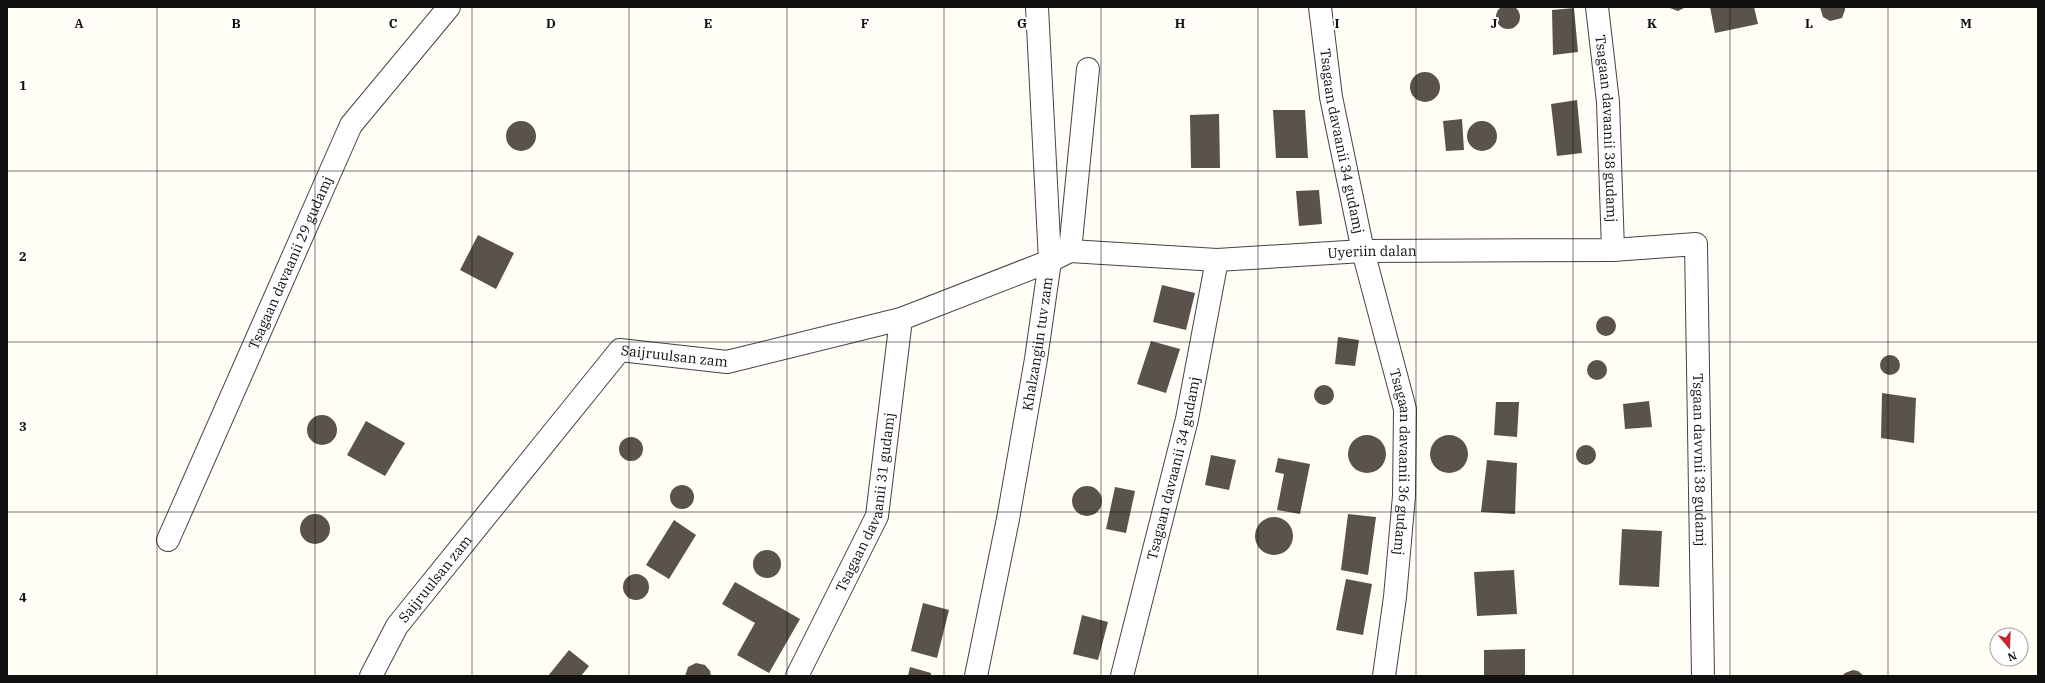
<svg xmlns="http://www.w3.org/2000/svg" width="2045" height="683" font-family="'IBM Plex Serif',serif">
<style>
.building{fill:#5a524d}
.lines{fill:none;stroke-linecap:round;stroke-linejoin:round}
.minor-casing{stroke:#444;stroke-width:24}
.minor{stroke:#fff;stroke-width:22}
.grid{fill:none;stroke:#111;stroke-width:1;stroke-opacity:0.55}
.labels{text-anchor:middle;stroke-width:4;stroke-linejoin:round;paint-order:stroke}
.street-label{font-size:14px;fill:#111;stroke:#fff}
.grid-label{font-size:13px;text-anchor:middle;font-weight:bold;fill:#111;stroke:#fff;stroke-width:4;stroke-linejoin:round;paint-order:stroke}
</style>
<rect width="100%" height="100%" fill="#fffdf5"/>
<!-- building -->
<path class="building" d="M1496 17a12 12 0 1 1 24 0a12 12 0 1 1-24 0Z
M1667,7H1686L1678,11Z
M1710,7H1754L1758,24L1715,33Z
M1820,7H1845V10L1842,18L1830,21L1823,17Z
M1574,8L1578,52L1553,55L1552,10Z
M1410 87a15 15 0 1 1 30 0a15 15 0 1 1-30 0Z
M1577,100L1582,153L1557,156L1551,104Z
M1273,110H1305L1308,158H1276Z
M1219,114L1220,168H1191L1190,115Z
M1462,119L1464,150L1446,151L1443,121Z
M506 136a15 15 0 1 1 30 0a15 15 0 1 1-30 0Z
M1467 136a15 15 0 1 1 30 0a15 15 0 1 1-30 0Z
M1319,190L1322,224L1299,226L1296,191Z
M478,235L514,253L496,289L460,270Z
M1162,285L1195,293L1186,330L1153,322Z
M1596 326a10 10 0 1 1 20 0a10 10 0 1 1-20 0Z
M1338,337L1359,340L1355,366L1335,364Z
M1151,341L1180,349L1166,393L1137,384Z
M1880 365a10 10 0 1 1 20 0a10 10 0 1 1-20 0Z
M1587 370a10 10 0 1 1 20 0a10 10 0 1 1-20 0Z
M1314 395a10 10 0 1 1 20 0a10 10 0 1 1-20 0Z
M1882,393L1916,398L1914,443L1881,438Z
M1649,401L1652,427L1625,429L1623,404Z
M1496,402H1519L1517,437L1494,435Z
M307 430a15 15 0 1 1 30 0a15 15 0 1 1-30 0Z
M366,421L405,443L385,476L347,455Z
M1430 454a19 19 0 1 1 38 0a19 19 0 1 1-38 0Z
M1348 454a19 19 0 1 1 38 0a19 19 0 1 1-38 0Z
M619 449a12 12 0 1 1 24 0a12 12 0 1 1-24 0Z
M1576 455a10 10 0 1 1 20 0a10 10 0 1 1-20 0Z
M1211,455L1236,460L1229,490L1205,485Z
M1278,458L1310,464L1300,514L1277,510L1284,474L1275,472Z
M1487,460L1517,463L1515,514L1481,512Z
M670 497a12 12 0 1 1 24 0a12 12 0 1 1-24 0Z
M1072 501a15 15 0 1 1 30 0a15 15 0 1 1-30 0Z
M1115,487L1135,491L1126,533L1106,529Z
M1348,514L1376,517L1368,575L1341,570Z
M300 529a15 15 0 1 1 30 0a15 15 0 1 1-30 0Z
M1255 536a19 19 0 1 1 38 0a19 19 0 1 1-38 0Z
M674,520L696,535L669,579L646,565Z
M1622,529L1662,531L1659,587L1619,585Z
M753 564a14 14 0 1 1 28 0a14 14 0 1 1-28 0Z
M1514,570L1517,614L1477,616L1474,572Z
M623 587a13 13 0 1 1 26 0a13 13 0 1 1-26 0Z
M1346,579L1372,584L1363,635L1336,630Z
M735,582L800,619L769,673L737,655L755,623L722,604Z
M923,603L949,610L937,658L911,651Z
M1082,615L1108,622L1098,660L1073,654Z
M1525,649V676H1484V650Z
M569,650L589,666L581,676H548Z
M696,663L705,665L710,671L711,676H685L688,667Z
M910,667L931,673V676H908Z
M1853,670L1858,671L1864,676H1842L1845,673Z"/>
<g class="lines">
<!-- minor casing -->
<g class="minor-casing">
<g id="minor">
<path id="s1" d="M1320,7L1331,97L1343,155L1363,251L1405,409L1404,496L1395,597L1384,676"/>
<path id="s2" d="M1597,7L1608,102L1613,250"/>
<path d="M1070,251L1088,69"/>
<path id="s3" d="M168,540L351,125L449,7"/>
<path id="s4" d="M371,676L397,626L620,350L727,362L901,319L1050,261L1070,251L1217,260L1363,251L1613,250L1696,244L1703,676"/>
<path id="s5" d="M797,676L877,516L901,319"/>
<path id="s6" d="M976,676L1008,519L1036,359L1050,261L1037,7"/>
<path id="s7" d="M1122,676L1187,419L1217,260"/>
</g>
</g>
<!-- minor -->
<use href="#minor" class="minor"/>
</g>
<!-- grid -->
<path class="grid" d="M157,7V676M315,7V676M472,7V676M629,7V676M787,7V676M944,7V676M1101,7V676M1258,7V676M1416,7V676M1573,7V676M1730,7V676M1888,7V676M7,171H2038M7,342H2038M7,512H2038"/>
<g class="labels">
<!-- street labels -->
<g class="street-label">
<text dy="5" stroke="none"><textPath href="#s2" startOffset="122">Tsagaan davaanii 38 gudamj</textPath></text>
<text dy="5" stroke="none"><textPath href="#s1" startOffset="136">Tsagaan davaanii 34 gudamj</textPath></text>
<text dy="5" stroke="none"><textPath href="#s4" startOffset="1183">Uyeriin dalan</textPath></text>
<text dy="5" stroke="none"><textPath href="#s3" startOffset="303">Tsagaan davaanii 29 gudamj</textPath></text>
<text dy="5" stroke="none"><textPath href="#s6" startOffset="338">Khalzangiin tuv zam</textPath></text>
<text dy="5" stroke="none"><textPath href="#s4" startOffset="466">Saijruulsan zam</textPath></text>
<text dy="5" stroke="none"><textPath href="#s4" startOffset="1723">Tsgaan davvnii 38 gudamj</textPath></text>
<text dy="5" stroke="none"><textPath href="#s1" startOffset="464">Tsagaan davaanii 36 gudamj</textPath></text>
<text dy="5" stroke="none"><textPath href="#s7" startOffset="214">Tsagaan davaanii 34 gudamj</textPath></text>
<text dy="5" stroke="none"><textPath href="#s5" startOffset="189">Tsagaan davaanii 31 gudamj</textPath></text>
<text dy="5" stroke="none"><textPath href="#s4" startOffset="117">Saijruulsan zam</textPath></text>
</g>
</g>
<g class="grid-label">
<text x="79" y="28">A</text>
<text x="236" y="28">B</text>
<text x="393" y="28">C</text>
<text x="551" y="28">D</text>
<text x="708" y="28">E</text>
<text x="865" y="28">F</text>
<text x="1022" y="28">G</text>
<text x="1180" y="28">H</text>
<text x="1337" y="28">I</text>
<text x="1494" y="28">J</text>
<text x="1652" y="28">K</text>
<text x="1809" y="28">L</text>
<text x="1966" y="28">M</text>
<text x="23" y="90">1</text>
<text x="23" y="261">2</text>
<text x="23" y="431">3</text>
<text x="23" y="602">4</text>
</g>
<!-- border -->
<rect width="2045" height="683" fill="none" stroke="#111111" stroke-width="16"/>
<!-- north arrow -->
<g transform="translate(2009 647) rotate(161)"><circle r="19" fill="#ffffff" stroke="#a0a0a0"/>
<path d="M0-3L7 15L0 10L-7 15Z" fill="#c4262e"/>
<text y="-6" font-size="11" font-weight="bold" text-anchor="middle" fill="#111111">N</text>
</g>
</svg>
